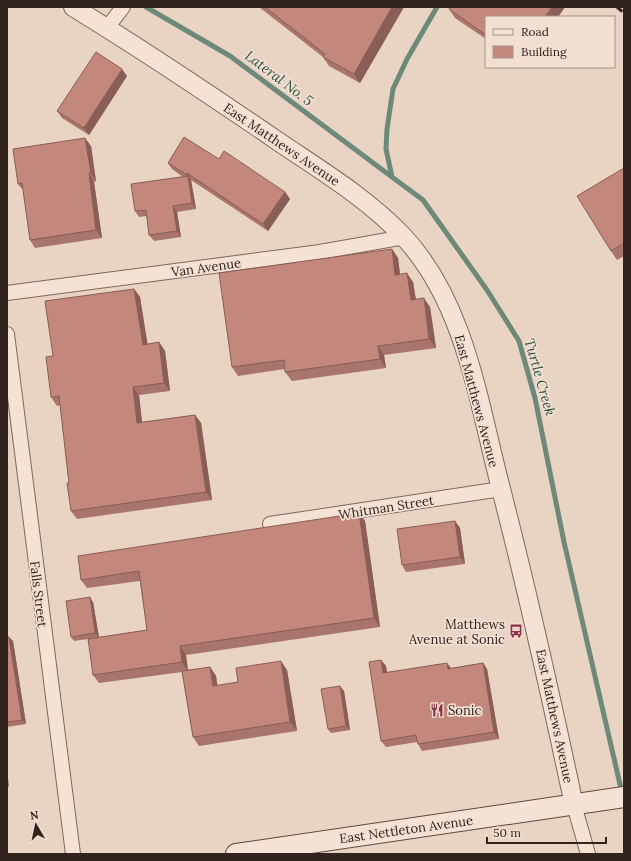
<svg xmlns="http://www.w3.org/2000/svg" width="631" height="861" font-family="Lora,serif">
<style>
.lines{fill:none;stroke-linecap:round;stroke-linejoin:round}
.stream{stroke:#6d897a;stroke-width:5}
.minor-casing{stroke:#81665c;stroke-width:16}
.tertiary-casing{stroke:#81665c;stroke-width:20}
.secondary-casing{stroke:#62473f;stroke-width:22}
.minor{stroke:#f4e3d5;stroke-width:14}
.tertiary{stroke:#f4e3d5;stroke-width:18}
.secondary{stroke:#f4e3d5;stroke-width:20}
.rail{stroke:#32231e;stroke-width:3;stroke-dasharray:7 7;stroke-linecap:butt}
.wall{fill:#a8746b}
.shaded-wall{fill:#885e57}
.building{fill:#c3877c;stroke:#885e57}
.labels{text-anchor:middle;stroke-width:3.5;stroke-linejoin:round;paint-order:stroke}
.street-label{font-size:13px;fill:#32231e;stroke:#f1dfd1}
.poi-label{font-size:13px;fill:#32231e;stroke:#f1dfd1;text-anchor:end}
.water-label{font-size:14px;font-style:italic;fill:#2f5045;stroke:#f1dfd1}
</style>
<rect width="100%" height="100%" fill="#e9d3c3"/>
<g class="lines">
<!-- stream -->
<path class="stream" d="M146,7L230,56L392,177
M437,7L407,59L393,89L387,129L386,149L392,177L423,200L487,290L519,341L535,398L564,542L622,793"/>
<!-- minor casing -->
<g class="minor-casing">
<path id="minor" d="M107,28L123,7
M7,293L320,252L405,237
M7,334L73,854
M270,524L501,489
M574,805L588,854"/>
</g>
<!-- tertiary casing -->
<g class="tertiary-casing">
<path id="tertiary" d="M73,7C143,50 212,96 279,142C322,171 368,199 403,236C464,301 478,399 499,481C527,589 551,697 574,805"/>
</g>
<!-- secondary casing -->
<g class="secondary-casing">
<path id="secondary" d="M236,854L624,797"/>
</g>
<!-- minor -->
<use href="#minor" class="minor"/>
<!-- tertiary -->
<use href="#tertiary" class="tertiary"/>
<!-- secondary -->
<use href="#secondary" class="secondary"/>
<!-- rail -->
<path class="rail" d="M617,7L624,13"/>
</g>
<!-- wall -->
<path class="wall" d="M259,7H404L360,83L329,66L323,57Z
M565,7L558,17H486V39L455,18L449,9Z
M127,76L89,135L62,118L57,111Z
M91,146L96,181L94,182L102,238L35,248L30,240L23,190L18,184Z
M219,159L285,192L290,199L268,231L191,180L196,209L177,212L181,237L154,241L149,235L147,216L139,217L135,211L183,177L172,169L168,163Z
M624,168V256L617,260L611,251Z
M392,249L398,258L400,274L413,282L416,299L430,307L436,348L384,355L386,368L292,381L285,372V369L238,376L232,367Z
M134,289L140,297L147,344L159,342L165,351L170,391L139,395L142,422L195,415L201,423L212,500L77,519L71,511L69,483L60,405L57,406L51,397L53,356Z
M359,513L365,521L380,627L186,655L188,670L210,667L216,676L217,686L238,682L287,670L297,731L199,746L193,737L182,672L99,683L93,675L88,639L74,641L71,637L93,602L99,637L147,630L140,581L87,588L81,580Z
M455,521L460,528L465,564L406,572L402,565Z
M7,637L13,641L26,724L7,727Z
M381,660L386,666L387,672L451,668L483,663L487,669L499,739L422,751L418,744L417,742L386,747L381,741Z
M344,691L350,730L331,733L328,729Z"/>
<!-- shaded-wall -->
<path class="shaded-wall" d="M392,7H404L360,83L354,74Z
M552,7H565L558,17H545Z
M122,69L127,76L89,135L84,128Z
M85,138L91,146L96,181L91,173Z
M89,173L94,182L102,238L96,230Z
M187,173L191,180L196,209L192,203Z
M285,192L290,199L268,231L263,224Z
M173,206L177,212L181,237L177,231Z
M392,249L398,258L401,284L395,275Z
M407,273L413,282L417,309L411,300Z
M134,289L140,297L149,353L143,345Z
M424,298L430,307L436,348L429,339Z
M159,342L165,351L170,391L164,383Z
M378,346L384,355L386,368L380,359Z
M133,387L139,395L143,431L137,423Z
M195,415L201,423L212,500L206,492Z
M359,513L365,521L380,627L374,618Z
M455,521L460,528L465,564L460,557Z
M90,597L93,602L99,638L95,633Z
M9,637L13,641L26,724L22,720Z
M180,646L186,655L188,671L182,662Z
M381,660L386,666L388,680L383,673Z
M281,661L287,670L297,731L290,722Z
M447,663L452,669H448Z
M483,663L487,669L499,739L494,732Z
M210,667L216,676L219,695L213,686Z
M340,686L344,691L350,730L346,726Z
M7,770L9,787L7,785Z"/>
<!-- building -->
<path class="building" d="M265,7H392L354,74L323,57L325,54Z
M450,7H552L545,17H486V35L449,9Z
M96,52L122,69L84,128L57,111Z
M184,137L219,159L224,151L285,192L263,224L187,173V175L168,163Z
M85,138L91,173H89L96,230L30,240L22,183L18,184L13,149Z
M624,168V243L611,251L577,196Z
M188,176L192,203L173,206L177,231L149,235L146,210L135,211L131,184Z
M392,249L395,275L407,273L411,300L424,298L429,339L378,346L380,359L285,372L284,360L232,367L219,273Z
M134,289L143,345L159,342L164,383L133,387L137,423L195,415L206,492L71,511L67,483H69L59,396L51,397L46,357L53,356L45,301Z
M359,513L374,618L180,646L182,662L93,675L88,639L147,630L139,571L81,580L78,556Z
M455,521L460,557L402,565L397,529Z
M90,597L95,633L71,637L66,601Z
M7,637H9L22,720L7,722Z
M381,660L383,673L447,663L448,669L483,663L494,732L418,744L416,735L381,741L369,662Z
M281,661L290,722L193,737L182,671L210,667L213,686L238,682L236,668Z
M340,686L346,726L328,729L321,689Z"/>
<!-- icons -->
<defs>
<g id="bus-bare" transform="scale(1.08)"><path d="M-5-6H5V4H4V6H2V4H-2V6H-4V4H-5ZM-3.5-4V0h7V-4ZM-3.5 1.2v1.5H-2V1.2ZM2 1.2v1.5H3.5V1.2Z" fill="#893249" stroke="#f1dfd1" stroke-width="2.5" paint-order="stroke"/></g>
<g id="restaurant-bare" transform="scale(1.08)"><path d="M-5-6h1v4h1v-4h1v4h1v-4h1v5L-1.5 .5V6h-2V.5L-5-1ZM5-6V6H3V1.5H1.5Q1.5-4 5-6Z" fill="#893249" stroke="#f1dfd1" stroke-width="2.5" paint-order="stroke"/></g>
</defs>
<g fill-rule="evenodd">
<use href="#bus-bare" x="516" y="631"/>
<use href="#restaurant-bare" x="437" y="710"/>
</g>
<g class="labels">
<!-- street labels -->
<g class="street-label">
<text transform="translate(282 144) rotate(34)" y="5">East Matthews Avenue</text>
<text transform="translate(206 267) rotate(-8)" y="5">Van Avenue</text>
<text transform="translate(477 401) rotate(75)" y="5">East Matthews Avenue</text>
<text transform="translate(386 507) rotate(-9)" y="5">Whitman Street</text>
<text transform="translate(39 594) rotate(83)" y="5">Falls Street</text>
<text transform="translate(555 716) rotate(78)" y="5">East Matthews Avenue</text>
<text transform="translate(406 829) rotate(-8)" y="5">East Nettleton Avenue</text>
</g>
<!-- poi labels -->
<g class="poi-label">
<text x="505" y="629">Matthews<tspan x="505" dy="15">Avenue at Sonic</tspan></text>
<text x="448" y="715" text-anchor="start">Sonic</text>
</g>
<!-- water labels -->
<g class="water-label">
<text transform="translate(279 78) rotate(37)" y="5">Lateral No. 5</text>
<text transform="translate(540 377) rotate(74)" y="5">Turtle Creek</text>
</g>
</g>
<!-- border -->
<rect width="631" height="861" fill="none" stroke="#32231e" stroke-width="16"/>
<!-- legend -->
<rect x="485" y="16" width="130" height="52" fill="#f1dfd1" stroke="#a59489"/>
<rect x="493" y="29" width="20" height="6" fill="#f4e3d5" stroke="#a59489"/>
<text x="521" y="36" font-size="12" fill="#32231e">Road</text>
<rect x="493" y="46" width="20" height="12" fill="#c3877c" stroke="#a59489"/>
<text x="521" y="56" font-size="12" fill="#32231e">Building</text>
<!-- north arrow -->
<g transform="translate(36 825) rotate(351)" stroke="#f1dfd1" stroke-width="3" paint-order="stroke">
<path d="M0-3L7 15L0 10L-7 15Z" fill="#32231e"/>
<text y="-6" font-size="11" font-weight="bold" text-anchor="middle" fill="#32231e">N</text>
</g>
<!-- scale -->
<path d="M487 837v6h119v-6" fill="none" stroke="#32231e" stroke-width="2"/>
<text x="493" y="837" font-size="12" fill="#32231e" stroke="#f1dfd1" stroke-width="3" paint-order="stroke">50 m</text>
</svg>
